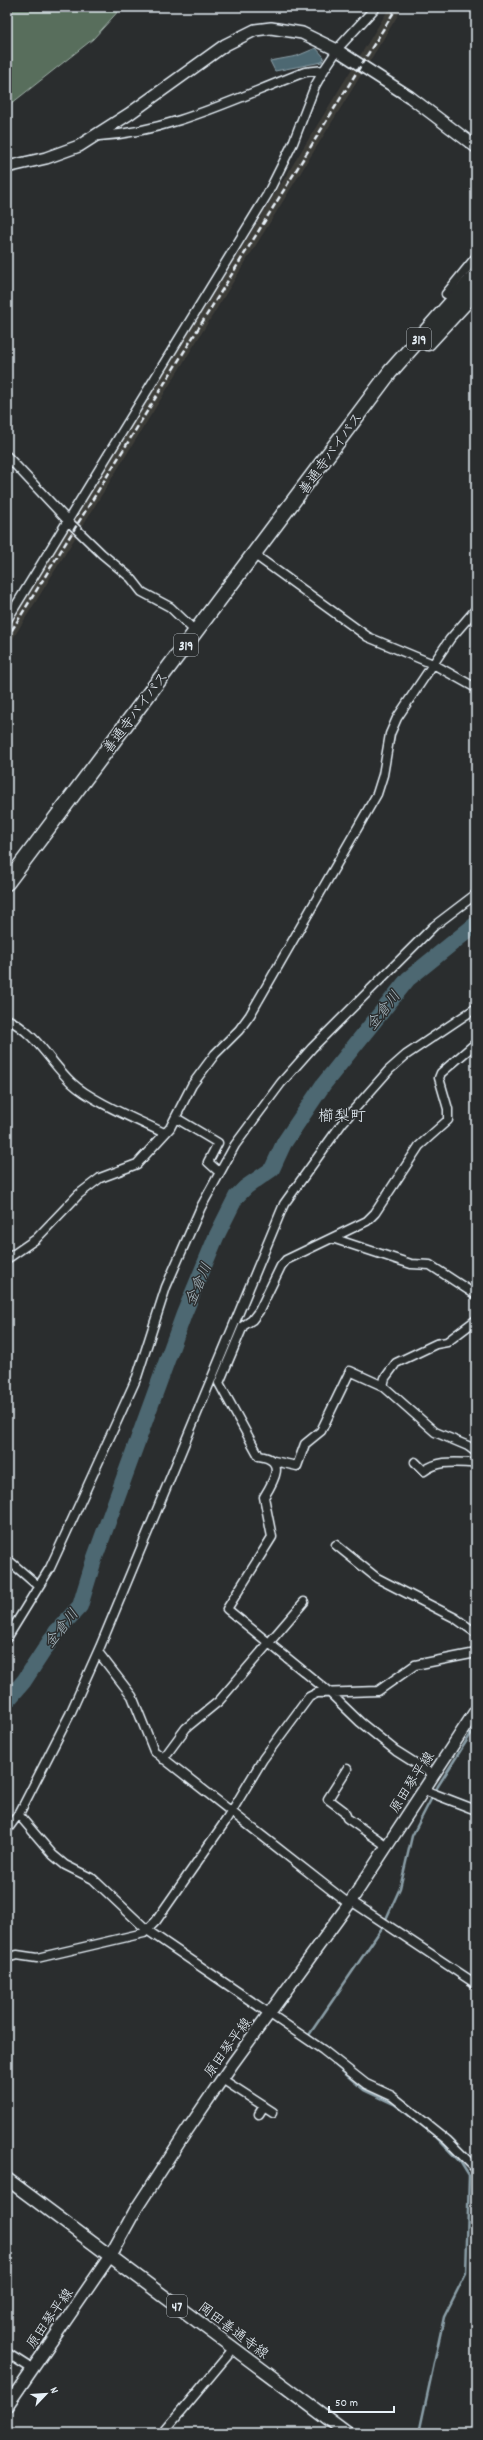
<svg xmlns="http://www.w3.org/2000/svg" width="483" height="2440" font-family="Dekko,'Klee One',sans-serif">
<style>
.built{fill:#3e3c39}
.green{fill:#586e5b;stroke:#a0b0aa}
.water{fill:#4d6872;stroke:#8b9fa8}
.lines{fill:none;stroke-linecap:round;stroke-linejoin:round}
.stream{stroke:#8b9fa8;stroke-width:2.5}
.river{stroke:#4d6872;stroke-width:16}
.street-casing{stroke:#e8f1f8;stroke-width:11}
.secondary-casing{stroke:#e8f1f8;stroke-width:14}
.primary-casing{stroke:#e8f1f8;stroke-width:15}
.highway-casing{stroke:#e8f1f8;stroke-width:17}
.street{stroke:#2a2d2e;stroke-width:8}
.secondary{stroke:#2a2d2e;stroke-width:11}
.primary{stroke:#2a2d2e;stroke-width:12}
.highway{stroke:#2a2d2e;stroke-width:14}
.rail{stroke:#e8f1f8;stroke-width:2.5;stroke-dasharray:6 3;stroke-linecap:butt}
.labels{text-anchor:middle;stroke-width:3;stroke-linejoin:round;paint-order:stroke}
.shield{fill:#2a2d2e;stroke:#afb6bb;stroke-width:1}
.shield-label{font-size:13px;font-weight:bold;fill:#e8f1f8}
.street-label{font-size:14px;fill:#e8f1f8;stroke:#2a2d2e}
.water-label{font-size:15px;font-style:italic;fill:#aabac2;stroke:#2a2d2e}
.quarter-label{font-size:16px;fill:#e8f1f8;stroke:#2a2d2e}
</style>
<rect width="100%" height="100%" fill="#2a2d2e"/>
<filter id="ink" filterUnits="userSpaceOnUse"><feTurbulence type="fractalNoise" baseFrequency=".025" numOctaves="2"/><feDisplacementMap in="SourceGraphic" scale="8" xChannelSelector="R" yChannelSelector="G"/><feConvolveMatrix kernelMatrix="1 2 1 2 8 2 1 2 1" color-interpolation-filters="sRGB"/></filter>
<g filter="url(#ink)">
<!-- built -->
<path class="built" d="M390,7H403L7,648V629Z"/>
<!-- green -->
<path class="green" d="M7,7H122L93,39L7,107Z"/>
<!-- water -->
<path class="water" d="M316,48L324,57L322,62L275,71L270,61L297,56Z"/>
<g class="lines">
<!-- stream -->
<path class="stream" d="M309,2035L382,1928L400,1888L412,1836L438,1786L476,1726
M335,2065L364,2090L394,2104L433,2134L461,2163L469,2176L466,2273L444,2317L419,2433"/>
<!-- river -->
<path class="river" d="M7,1701L24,1681L56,1632L80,1606L94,1560L184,1314L216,1237L236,1197L246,1187L272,1169L284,1143L323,1085L408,979L476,924"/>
<!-- street casing -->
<g class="street-casing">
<path id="street" d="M99,136C171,132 238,97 305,72L324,70
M446,294L476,257
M7,456L68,521L102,554L131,578L142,592L170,607L196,632
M255,555L368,637L433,664L476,688
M7,620L267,195L293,143L315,86L324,70L340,46L376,7
M7,1019C36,1033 50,1062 72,1083C91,1101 140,1121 164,1133
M176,1118L218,1143L208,1162L219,1172
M332,1238L411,1264L430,1265L476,1295
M7,1259L36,1239L79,1194L100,1178L137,1164L170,1128L192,1085L215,1054L239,1030L250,1015L377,794L383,775L390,734L397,718L450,639L476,609
M476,1320L447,1342L436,1344L396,1363L385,1378L383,1386L435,1432L468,1446L476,1452
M274,1461L297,1466L305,1444L321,1431L350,1371L383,1386
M415,1462L424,1471C440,1459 458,1463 476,1463
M336,1545L377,1578L455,1618L476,1633
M7,1559L37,1585
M7,1638L50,1568L79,1505L137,1377L166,1287L201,1207L235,1145L281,1083L312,1048L434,926L476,894
M98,1652L132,1696L154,1751L349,1904
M163,1759L186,1728L219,1701L304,1602
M347,1769L328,1799L344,1811L347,1818L387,1846
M434,1775L396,1751L360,1722L329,1692L227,1609L272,1537L264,1497C274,1481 287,1460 259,1456L219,1383L243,1326L252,1320L259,1311L281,1266L286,1260L367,1221L375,1213L419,1146L448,1120V1109L439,1078L441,1073L476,1043
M424,1790L476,1810
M18,1814L53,1855L65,1865L93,1879L147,1930L323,2050L366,2084L392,2096L447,2140L476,2169
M7,1830L20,1812L70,1714L100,1647L284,1204L343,1122L389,1070L406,1055L476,1008
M351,1901L476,1984
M7,1958L17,1955L37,1958L144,1933L156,1921L227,1819L263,1759L309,1697L317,1693L378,1691L415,1665L476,1653
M222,2079L273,2112
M259,2114L264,2106
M7,2353L32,2369
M163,2433L234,2348"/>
</g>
<!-- secondary casing -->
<g class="secondary-casing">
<path id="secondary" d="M7,167L46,158L79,146L129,114L225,45L255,30L271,28L302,33L337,50L410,97L476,147
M7,2406L110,2256L136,2209L186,2132L233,2063L349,1904L476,1710"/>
</g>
<!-- primary casing -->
<g class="primary-casing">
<path id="primary" d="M7,2179L347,2433"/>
</g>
<!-- highway casing -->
<g class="highway-casing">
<path id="highway" d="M428,343L476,291
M7,883L390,372L476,275"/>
</g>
<!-- street -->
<use href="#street" class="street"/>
<!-- secondary -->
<use href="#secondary" class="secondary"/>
<!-- primary -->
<use href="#primary" class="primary"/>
<!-- highway -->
<use href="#highway" class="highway"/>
<!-- rail -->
<path class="rail" d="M7,638L397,7"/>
</g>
</g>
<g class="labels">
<!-- shield labels -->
<g class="shield">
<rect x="407" y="328" width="24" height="22" rx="3"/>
<rect x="174" y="634" width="24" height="22" rx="3"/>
<rect x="167" y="2295" width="20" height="22" rx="3"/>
</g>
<g class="shield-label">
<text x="419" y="344">319</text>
<text x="186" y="650">319</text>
<text x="177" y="2311">47</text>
</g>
<!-- street labels -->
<g class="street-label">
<text transform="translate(330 453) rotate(-54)" y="5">善通寺バイパス</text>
<text transform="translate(135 712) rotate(-53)" y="5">善通寺バイパス</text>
<text transform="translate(411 1782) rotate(-57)" y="5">原田琴平線</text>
<text transform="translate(227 2047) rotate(-54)" y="5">原田琴平線</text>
<text transform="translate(49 2318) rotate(-55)" y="5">原田琴平線</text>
<text transform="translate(234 2330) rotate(37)" y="5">岡田善通寺線</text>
</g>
<!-- water labels -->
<g class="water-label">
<text transform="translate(383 1010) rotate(-52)" y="5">金倉川</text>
<text transform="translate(198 1284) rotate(-66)" y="5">金倉川</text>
<text transform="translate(61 1628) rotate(-51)" y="5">金倉川</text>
</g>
<!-- quarter labels -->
<g class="quarter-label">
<text x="342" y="1121">櫛梨町</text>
</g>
</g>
<!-- margin -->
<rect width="483" height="2440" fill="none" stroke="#2a2d2e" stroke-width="24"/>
<rect x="12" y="12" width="459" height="2416" fill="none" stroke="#e8f1f8" stroke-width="1.5" filter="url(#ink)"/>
<!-- north arrow -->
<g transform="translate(46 2394) rotate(65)" stroke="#2a2d2e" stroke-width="3" paint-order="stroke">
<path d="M0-3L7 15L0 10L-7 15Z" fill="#e8f1f8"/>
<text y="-6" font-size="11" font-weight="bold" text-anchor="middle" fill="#e8f1f8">N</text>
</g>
<!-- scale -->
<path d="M329 2406v6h65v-6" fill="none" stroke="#e8f1f8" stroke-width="2"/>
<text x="335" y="2406" font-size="12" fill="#e8f1f8" stroke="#2a2d2e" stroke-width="3" paint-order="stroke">50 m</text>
</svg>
